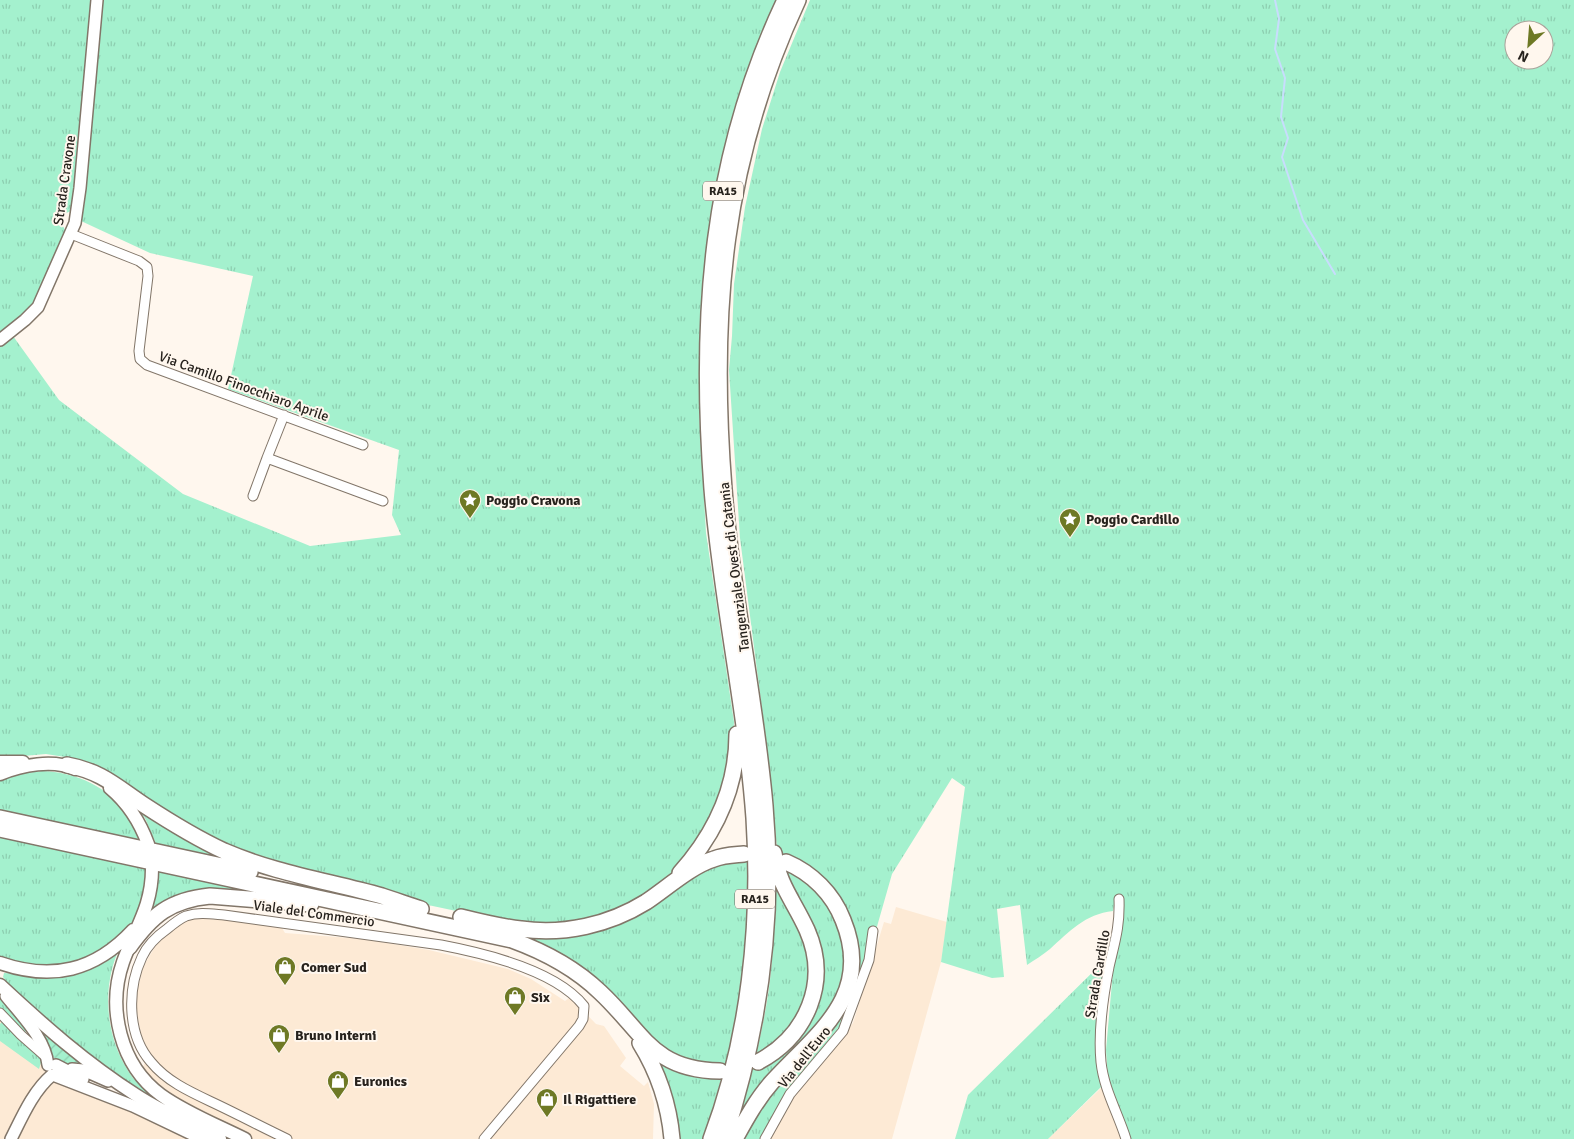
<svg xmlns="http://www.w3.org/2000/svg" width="1574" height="1139" font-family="Signika,sans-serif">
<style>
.built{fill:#fdead5}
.grass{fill:url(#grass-tufts);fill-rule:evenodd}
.garden{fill:url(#garden-furrows)}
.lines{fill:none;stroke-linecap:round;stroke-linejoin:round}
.stream{stroke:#c8ddfd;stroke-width:2}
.street-casing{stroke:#827669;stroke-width:11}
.secondary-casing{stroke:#827669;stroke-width:14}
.primary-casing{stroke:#827669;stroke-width:15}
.highway-casing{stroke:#827669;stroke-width:18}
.street{stroke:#fff;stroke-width:9}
.secondary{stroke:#fff;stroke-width:11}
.primary{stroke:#fff;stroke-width:12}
.highway{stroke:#fff;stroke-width:15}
.labels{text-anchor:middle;stroke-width:4;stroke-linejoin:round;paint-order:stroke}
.shield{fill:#fff7ee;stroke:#68625c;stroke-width:1}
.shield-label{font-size:12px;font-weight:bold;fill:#27221d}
.street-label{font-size:14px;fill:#27221d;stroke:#fff7ee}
.poi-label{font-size:14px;font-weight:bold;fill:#27221d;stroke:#fff7ee;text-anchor:start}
</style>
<defs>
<pattern id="grass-tufts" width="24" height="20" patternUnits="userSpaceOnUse" patternTransform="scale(1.25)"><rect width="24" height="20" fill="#a4f1ce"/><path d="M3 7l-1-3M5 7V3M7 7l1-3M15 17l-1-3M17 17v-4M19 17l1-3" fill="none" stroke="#8dceb0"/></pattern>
<pattern id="garden-furrows" width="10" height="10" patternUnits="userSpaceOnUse" patternTransform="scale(1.25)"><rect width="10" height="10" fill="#a4f1ce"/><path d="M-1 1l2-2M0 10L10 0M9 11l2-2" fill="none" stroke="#8dceb0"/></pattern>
</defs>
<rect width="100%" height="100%" fill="#fff7ee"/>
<!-- built -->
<path class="built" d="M896,907L947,922L941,962L892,1139H770L794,1096L853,1023L884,922L891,924Z
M197,917L215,918L282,928L285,933L363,939L429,950L508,969L531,979L565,1001L570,997L596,1024L604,1026L626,1058L620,1066L644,1086L648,1082L654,1104L653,1139H0V1009L22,1033L56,1080L126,1107L149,1053L141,1034L135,1001L143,967L156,945L172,930L185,921Z
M1108,1080L1130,1139H1048L1100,1089Z"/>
<!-- grass -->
<path class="grass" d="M0,0H93L73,210L62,215L60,220L67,234L36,304L0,334Z
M102,0H777L738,101L725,147L715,192L707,244L701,301L699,410L706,533L734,722L732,767L700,844L667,880L630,905L587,921L540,926L494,919L428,905L249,857L206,836L91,764L78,759L46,754L0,758V345L13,336L59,400L183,494L310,546L401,535L392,515L399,450L228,389L253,276L150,253L81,221L84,207Z
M810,0H1574V1139H1130L1108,1080L1106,1050L1113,971L1124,917L1114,905L1113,911C1085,914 1069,932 1050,949C1043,955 1034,960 1027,965L1020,905L997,909L1004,977L992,978L941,962L965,787L952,778L892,874L876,930L871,929L861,975L857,978L847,1016L841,1025L793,1084L761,1139H739C749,1123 757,1105 770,1090C807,1048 862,1013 854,949C852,934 850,922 843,909C829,885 810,866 784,857L786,867C797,871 809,881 817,890C854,929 857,975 828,1020L761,1091L736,1130C749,1081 764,1031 770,980C774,946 775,911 775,877C799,929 834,959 800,1019C791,1036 777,1051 759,1057L757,1066L781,1052L800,1033L807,1021L815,999L819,972V959L814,938L809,926L788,890L778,858L767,748L740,538L729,370L732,336L734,284L745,207L762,129L780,72ZM1514,30H1544V60H1514Z
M42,771C76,772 109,787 129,816C134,824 138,835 142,844L0,813V781L19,774Z
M138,810L264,869L157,846L145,818Z
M0,835L146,866V890L135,919L125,932L114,943L74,964L34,967L0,958Z
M749,858L747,940L742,982L732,1041L704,1139H676L653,1058L666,1055L627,1011L513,934L579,933L704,867Z
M160,869L280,894L209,893L149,915L154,901Z
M117,954C101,994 107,1043 133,1078C141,1087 152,1096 162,1103L163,1105L120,1078L69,1042L14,991L3,977L4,973C16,973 29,977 43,978C69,979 95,967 117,954Z
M1105,960C1097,1002 1093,1045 1101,1087L1048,1139H955L968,1095Z
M0,996L24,1028L26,1031L24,1033H22L0,1008Z
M3,1020L42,1059L39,1069L0,1041V1024Z"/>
<!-- garden -->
<path class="garden" d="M43,1033L84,1065L83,1066C49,1060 56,1063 43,1033Z"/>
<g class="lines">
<!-- stream -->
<path class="stream" d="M1275,0L1279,19L1275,49L1285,78L1281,117L1288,138L1282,157L1303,220L1335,274"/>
<!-- street casing -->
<g class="street-casing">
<path id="street" d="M71,234L139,261L147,267L148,276L139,351L140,359L147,365L363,445
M284,415L267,458L383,501
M253,496L267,458
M1119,899C1120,926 1115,941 1109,967C1103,997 1098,1031 1101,1062C1104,1090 1118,1113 1126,1139
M0,1013L21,1035L47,1058
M287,1139C264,1128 241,1116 218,1105C195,1094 168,1083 151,1062C127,1035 127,989 142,957C147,946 157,936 167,929C173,924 179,919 186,916C199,912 211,914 224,915L441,945C483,953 556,970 584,1006L583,1019L579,1026L484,1139
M765,1139L790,1094L843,1031L869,960L873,931"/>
</g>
<!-- secondary casing -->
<g class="secondary-casing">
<path id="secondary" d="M0,340L25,320L38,307L75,223L80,188L97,0
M6,996C22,1016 45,1038 48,1065
M56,1065L83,1079
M70,1073L72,1069L83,1070L108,1081
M53,1075L133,1106L202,1139
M11,1139C22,1117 33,1091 52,1075"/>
</g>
<!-- primary casing -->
<g class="primary-casing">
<path id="primary" d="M0,762H23
M0,774C22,765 53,759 75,769
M110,788C129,804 140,822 148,844
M152,869C152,907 135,928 123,962C107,1008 120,1065 161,1095C186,1113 217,1125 245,1139
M0,963C52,981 95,971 133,930
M0,985C43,1025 86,1063 136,1095C162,1112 192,1125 220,1139"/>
</g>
<!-- highway casing -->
<g class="highway-casing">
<path id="highway" d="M67,765C101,771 117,787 144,805C170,822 196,838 224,851C275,873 328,881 382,896C395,900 408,905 421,909
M0,818L250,872
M0,829L512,940C545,952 575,968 600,992C644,1033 652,1070 720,1071
M680,873C715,834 737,787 737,734
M461,917C481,922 501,927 521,929C564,935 609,925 646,902C667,888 691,866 714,859C724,855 734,855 744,854
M129,947C152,915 170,900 210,896L311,904
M640,1043C658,1072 669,1105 672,1139
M758,1062C807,1036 830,982 807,930C794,901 779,886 774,853
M711,1139C749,1038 761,925 754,818C746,708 721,599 712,489C699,318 710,158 785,0
M724,1139C759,1032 775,919 765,806C756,700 732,595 724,489C710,313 723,161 798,0
M735,1139C746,1119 757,1099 772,1082C817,1033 874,996 843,920C833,894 812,873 786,862"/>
</g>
<!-- street -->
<use href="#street" class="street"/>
<!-- secondary -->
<use href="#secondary" class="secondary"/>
<!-- primary -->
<use href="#primary" class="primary"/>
<!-- highway -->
<use href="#highway" class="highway"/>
</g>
<!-- icons -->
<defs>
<g id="sight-pin" transform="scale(1.125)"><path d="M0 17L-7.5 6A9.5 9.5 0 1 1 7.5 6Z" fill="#6e7925" stroke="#fff7ee"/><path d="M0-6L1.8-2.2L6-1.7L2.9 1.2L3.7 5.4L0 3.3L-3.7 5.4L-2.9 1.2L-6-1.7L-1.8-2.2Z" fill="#fff"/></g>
<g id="shop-pin" transform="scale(1.125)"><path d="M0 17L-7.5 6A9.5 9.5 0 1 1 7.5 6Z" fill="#6e7925" stroke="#fff7ee"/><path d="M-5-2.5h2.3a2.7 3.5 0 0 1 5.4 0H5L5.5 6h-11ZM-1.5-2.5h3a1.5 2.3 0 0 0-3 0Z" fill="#fff"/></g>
</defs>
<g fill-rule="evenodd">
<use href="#sight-pin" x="470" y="500"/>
<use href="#sight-pin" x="1070" y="519"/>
<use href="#shop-pin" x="285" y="967"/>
<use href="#shop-pin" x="515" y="997"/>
<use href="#shop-pin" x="279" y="1035"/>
<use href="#shop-pin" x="338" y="1081"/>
<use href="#shop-pin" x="547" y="1099"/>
</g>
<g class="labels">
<!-- shield labels -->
<g class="shield">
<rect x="703" y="181.5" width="40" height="19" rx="4"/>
<rect x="735" y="889.5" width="40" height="19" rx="4"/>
</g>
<g class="shield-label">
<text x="723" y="195">RA15</text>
<text x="755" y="903">RA15</text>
</g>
<!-- street labels -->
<g class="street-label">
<text transform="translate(64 180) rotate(-82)" y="5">Strada Cravone</text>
<text transform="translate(244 386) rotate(20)" y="5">Via Camillo Finocchiaro Aprile</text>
<text transform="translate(734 567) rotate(-97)" y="5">Tangenziale Ovest di Catania</text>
<text transform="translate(314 913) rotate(8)" y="5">Viale del Commercio</text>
<text transform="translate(1097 974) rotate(-80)" y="5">Strada Cardillo</text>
<text transform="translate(804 1057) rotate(-51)" y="5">Via dell'Euro</text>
</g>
<!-- poi labels -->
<g class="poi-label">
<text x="486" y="505">Poggio Cravona</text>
<text x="1086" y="524">Poggio Cardillo</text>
<text x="301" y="972">Comer Sud</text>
<text x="531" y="1002">Six</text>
<text x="295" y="1040">Bruno Interni</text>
<text x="354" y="1086">Euronics</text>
<text x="563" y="1104">Il Rigattiere</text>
</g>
</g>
<!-- north arrow -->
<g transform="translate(1529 45) rotate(206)"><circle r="24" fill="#fff7ee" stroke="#a9a29a"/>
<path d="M0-4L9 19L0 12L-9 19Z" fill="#6e7925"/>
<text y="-8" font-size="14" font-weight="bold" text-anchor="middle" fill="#27221d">N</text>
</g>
</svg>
